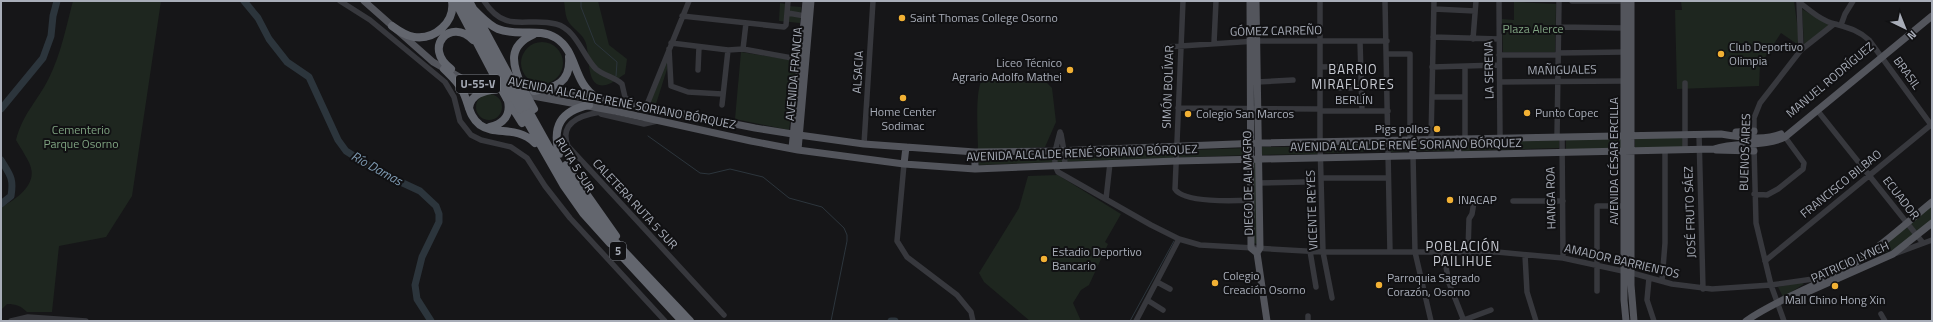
<svg xmlns="http://www.w3.org/2000/svg" width="1933" height="322" font-family="'Titillium Web',sans-serif">
<style>
.green{fill:#1e261f}
.lines{fill:none;stroke-linecap:round;stroke-linejoin:round}
.stream{stroke:#2c353c;stroke-width:1}
.river{stroke:#2c353c;stroke-width:7}
.minor{stroke:#37383d;stroke-width:5.5}
.major{stroke:#53555c;stroke-width:7}
.highway{stroke:#63666e;stroke-width:8}
.highway-bridge{stroke:#63666e;stroke-width:8}
.poi-dot{fill:#f2b134;stroke:#111113;stroke-width:1.5}
.labels{text-anchor:middle;stroke-width:4;stroke-linejoin:round;paint-order:stroke}
.shield{fill:#111113;stroke:#7b7e86;stroke-width:1}
.shield-label{font-size:11px;font-weight:bold;fill:#a8adb8}
.poi-label{font-size:12px;fill:#a8adb8;stroke:#111113;text-anchor:start}
.park-label{font-size:12px;fill:#7fa381;stroke:#111113}
.street-label{font-size:12px;fill:#a8adb8;stroke:#111113}
.neighbourhood-label{font-size:13px;letter-spacing:1px;fill:#c9ccd4;stroke:#111113}
.water-label{font-size:13px;font-style:italic;fill:#7f9bb3;stroke:#111113}
</style>
<rect width="100%" height="100%" fill="#161618"/>
<!-- green -->
<path class="green" d="M73,1H161L132,196L106,237L59,246L52,312H27C21,306 16,304 7,304L1,310V207C14,201 36,186 31,168C30,162 20,147 16,140C23,113 37,102 49,78C61,54 66,27 73,1Z
M564,1H598L609,45L627,59L625,74C620,77 612,84 606,85C584,90 591,52 585,41C581,32 571,28 567,19C565,14 565,7 564,1Z
M1681,1H1794L1799,38L1797,44L1781,33L1760,65L1759,86L1677,89L1675,10H1682Z
M1514,2L1556,4L1555,52H1503L1502,19L1514,20Z
M780,3L786,4L788,6L801,7L800,23L779,21Z
M1802,9L1829,25L1804,45Z
M521 63a21 21 0 1 1 42 0a21 21 0 1 1-42 0Z
M741,52L798,61L789,130L735,119Z
M667,57V69L656,104L650,102Z
M991,75L998,77L1002,80H1020L1026,83L1046,82L1052,88L1056,122L1045,147L978,150C978,135 975,95 981,82C983,78 987,77 991,75Z
M476 107a13 13 0 1 1 26 0a13 13 0 1 1-26 0Z
M1622,137L1623,148L1566,150V138Z
M1684,137V148L1635,149V138Z
M1559,139V148L1462,151V141Z
M1454,143V151H1414V144Z
M1386,144V151L1325,153L1324,146Z
M1391,144H1410V151L1391,152Z
M1260,147H1318V154L1261,155Z
M1247,148L1248,155L979,165V158Z
M1254,161L1256,162L1257,244L1254,243Z
M1058,175L1121,214L1105,242L1108,244L1089,285L1081,290L1073,303L1081,321H1030L984,282L979,273L1019,208L1028,176Z
M1932,204V221L1898,249L1867,257Z
M1801,282L1804,284L1783,297L1778,287Z"/>
<g class="lines">
<!-- stream -->
<path class="stream" d="M581,1V7L595,43L617,62L616,76
M648,136L700,173L709,174L730,169L763,177L789,198L822,207L844,228L847,235V241L831,321
M1130,321L1174,241"/>
<!-- river -->
<path class="river" d="M244,1L258,18L269,39L287,62L309,77L338,140L346,151L379,172L420,191L436,206L439,214V222L422,257L415,285L417,299L431,321
M1,109L43,58L51,36L53,16L57,1
M1,160C10,175 14,178 11,196L1,204
M891,321H895"/>
<!-- minor -->
<path class="minor" d="M340,1L370,20L445,82L454,97L460,121L471,135L481,140L511,147L527,158L545,186L570,218L665,321
M484,1C506,35 527,16 556,24C576,29 583,56 596,69C604,76 615,77 622,84L625,97L631,103
M1183,1L1175,189C1183,203 1235,201 1251,200
M1320,1V142L1323,252L1332,298
M1385,1L1390,252
M1499,1L1500,138
M1572,1H1624
M1799,1L1801,50
M1799,2C1809,10 1822,21 1835,24C1849,28 1858,30 1869,40L1932,126
M1434,9L1475,11
M788,13L805,16
M682,16L784,27L786,25L788,1
M1841,25L1845,14L1853,1
M1559,27L1624,28
M1433,37L1499,39
M1473,39L1476,1
M1360,41L1362,111
M671,43L728,50L743,49L803,60
M1214,43L1216,1
M1166,47L1256,41H1387
M669,49L671,86L688,92L722,94
M743,49L746,23
M1558,53L1624,52
M1387,54H1410V140
M1499,55H1558
M1320,67L1361,66
M1432,67L1499,65
M698,70L699,47
M1257,82L1293,80
M1500,82L1625,81
M1685,83V150
M1336,88H1361
M1432,97H1465
M722,105L728,50
M646,107L689,1
M1178,108L1320,109
M1817,110L1923,243
M609,111C589,113 557,119 568,146L724,315
M1320,111H1388
M601,114L644,124L657,121
M1060,132C1057,144 1051,160 1058,172L1151,225L1179,239L1200,245L1323,252H1497L1563,258L1632,273L1672,284L1712,289L1771,285L1827,277
M1061,134L1064,151L1065,165
M1699,134L1703,289
M1754,135V118L1760,103L1801,50L1834,24
M1557,137L1559,1
M1562,137L1563,258
M1431,139L1434,1
M1465,139V67
M864,144L873,1
M1754,147L1756,223L1771,285L1784,321
M1413,155L1415,252L1431,321
M904,164L897,241L907,257L957,295L971,312L973,321
M1321,178H1388
M1259,183L1304,182
M1754,194L1767,195L1778,189L1803,169L1804,163L1785,137
M1106,199L1110,163
M1513,201H1563
M1310,251L1316,287
M1443,251L1449,283L1464,321
M1468,251L1469,219L1472,214L1474,202L1493,199
M1897,253L1932,240
M1525,255L1527,292L1536,321
M1765,261L1932,124
M1649,278L1647,300L1654,321
M1662,281L1665,243V150
M1157,282L1170,289
M1597,291V206H1626
M1147,300L1163,310
M1881,314L1885,321
M1308,316V321
M11,321L28,317L86,321
M1136,321L1179,239
M1461,321L1491,310"/>
<!-- major -->
<path class="major" d="M364,1L433,62L463,79L496,89
M1250,1L1251,248L1257,253
M1256,1L1260,248L1257,253
M1624,1V300L1626,321
M1631,1V285L1634,321
M519,88L618,101L755,128L799,135L864,144L975,152L1055,151L1261,143L1721,134C1739,137 1764,141 1781,134
M522,94L615,111L751,141L798,150L904,164L975,169L1176,161L1714,149C1737,141 1763,148 1785,137L1932,16
M1736,132L1754,131
M1457,139L1458,154
M1412,140L1413,155
M792,148L806,1
M798,150L811,1
M1716,150L1754,151
M975,152V169
M904,164L906,147
M1257,253L1267,321
M1796,297L1893,254L1932,223
M1746,321C1779,298 1818,286 1852,265C1881,247 1906,223 1932,202"/>
<!-- highway -->
<path class="highway" d="M455,1L498,83
M461,1L506,84
M469,1L512,81
M472,8C480,15 488,25 498,29C517,37 539,27 556,38C578,52 572,82 597,98
M392,26C399,31 406,36 414,37C435,40 455,22 452,1
M444,69C450,75 458,82 462,90C469,102 468,116 480,125C496,136 516,125 535,143
M451,69C422,47 451,17 473,40
M522,87C512,64 507,46 534,34
M534,91C556,88 571,82 569,57
M507,99L522,123
M526,106C544,138 561,171 582,201C614,244 654,282 690,321
M469,108C471,93 485,91 497,89
M520,109L564,186L583,213L610,243
M490,127C503,124 511,115 508,101
M559,154C552,127 560,111 589,105
M566,165L616,236
M620,254L682,321"/>
<!-- highway-bridge -->
<path class="highway-bridge" d="M512,81L526,106
M498,83L507,99
M506,84L520,109
M522,87L534,109"/>
</g>
<!-- markers -->
<g class="poi-dot">
<circle cx="902" cy="18" r="4"/>
<circle cx="1721" cy="54" r="4"/>
<circle cx="1070" cy="70" r="4"/>
<circle cx="903" cy="98" r="4"/>
<circle cx="1527" cy="113" r="4"/>
<circle cx="1188" cy="114" r="4"/>
<circle cx="1437" cy="129" r="4"/>
<circle cx="1450" cy="200" r="4"/>
<circle cx="1044" cy="259" r="4"/>
<circle cx="1215" cy="283" r="4"/>
<circle cx="1379" cy="285" r="4"/>
<circle cx="1835" cy="286" r="4"/>
</g>
<g class="labels">
<!-- shield labels -->
<g class="shield">
<rect x="456" y="75" width="44" height="18" rx="3"/>
<rect x="610" y="242" width="16" height="18" rx="3"/>
</g>
<g class="shield-label">
<text x="478" y="88">U-55-V</text>
<text x="618" y="255">5</text>
</g>
<!-- poi labels -->
<g class="poi-label">
<text x="910" y="22">Saint Thomas College Osorno</text>
<text x="1729" y="51">Club Deportivo<tspan x="1729" dy="14">Olimpia</tspan></text>
<text x="1062" y="67" text-anchor="end">Liceo Técnico<tspan x="1062" dy="14">Agrario Adolfo Mathei</tspan></text>
<text x="903" y="116" text-anchor="middle">Home Center<tspan x="903" dy="14">Sodimac</tspan></text>
<text x="1535" y="117">Punto Copec</text>
<text x="1196" y="118">Colegio San Marcos</text>
<text x="1429" y="133" text-anchor="end">Pigs pollos</text>
<text x="1458" y="204">INACAP</text>
<text x="1052" y="256">Estadio Deportivo<tspan x="1052" dy="14">Bancario</tspan></text>
<text x="1223" y="280">Colegio<tspan x="1223" dy="14">Creación Osorno</tspan></text>
<text x="1387" y="282">Parroquia Sagrado<tspan x="1387" dy="14">Corazón, Osorno</tspan></text>
<text x="1835" y="304" text-anchor="middle">Mall Chino Hong Xin</text>
</g>
<!-- park labels -->
<g class="park-label">
<text x="1533" y="33">Plaza Alerce</text>
<text x="81" y="134">Cementerio<tspan x="81" dy="14">Parque Osorno</tspan></text>
</g>
<!-- street labels -->
<g class="street-label">
<text transform="translate(1276 31) rotate(-1)" y="4">GÓMEZ CARREÑO</text>
<text transform="translate(1489 70) rotate(-91)" y="4">LA SERENA</text>
<text transform="translate(1562 70) rotate(-1)" y="4">MAÑIGUALES</text>
<text transform="translate(858 72) rotate(-87)" y="4">ALSACIA</text>
<text transform="translate(1907 73) rotate(54)" y="4">BRASIL</text>
<text transform="translate(794 74) rotate(-85)" y="4">AVENIDA FRANCIA</text>
<text transform="translate(1830 80) rotate(-40)" y="4">MANUEL RODRÍGUEZ</text>
<text transform="translate(1168 87) rotate(-88)" y="4">SIMÓN BOLÍVAR</text>
<text x="1354" y="104">BERLÍN</text>
<text transform="translate(622 103) rotate(11)" y="4">AVENIDA ALCALDE RENÉ SORIANO BÓRQUEZ</text>
<text transform="translate(1406 145) rotate(-1)" y="4">AVENIDA ALCALDE RENÉ SORIANO BÓRQUEZ</text>
<text transform="translate(1745 152) rotate(-88)" y="4">BUENOS AIRES</text>
<text transform="translate(1082 153) rotate(-2)" y="4">AVENIDA ALCALDE RENÉ SORIANO BÓRQUEZ</text>
<text transform="translate(1614 161) rotate(-90)" y="4">AVENIDA CÉSAR ERCILLA</text>
<text transform="translate(575 165) rotate(58)" y="4">RUTA 5 SUR</text>
<text transform="translate(1248 183) rotate(-91)" y="4">DIEGO DE ALMAGRO</text>
<text transform="translate(1841 184) rotate(-39)" y="4">FRANCISCO BILBAO</text>
<text transform="translate(1551 198) rotate(-91)" y="4">HANGA ROA</text>
<text transform="translate(1901 198) rotate(52)" y="4">ECUADOR</text>
<text transform="translate(635 204) rotate(47)" y="4">CALETERA RUTA 5 SUR</text>
<text transform="translate(1312 210) rotate(-92)" y="4">VICENTE REYES</text>
<text transform="translate(1690 212) rotate(-92)" y="4">JOSÉ FRUTO SÁEZ</text>
<text transform="translate(1622 261) rotate(13)" y="4">AMADOR BARRIENTOS</text>
<text transform="translate(1850 262) rotate(-24)" y="4">PATRICIO LYNCH</text>
</g>
<!-- neighbourhood labels -->
<g class="neighbourhood-label">
<text x="1353" y="74">BARRIO<tspan x="1353" dy="15">MIRAFLORES</tspan></text>
<text x="1463" y="251">POBLACIÓN<tspan x="1463" dy="15">PAILIHUE</tspan></text>
</g>
<!-- water labels -->
<g class="water-label">
<text transform="translate(377 168) rotate(29)" y="5">Río Damas</text>
</g>
</g>
<!-- border -->
<rect width="1933" height="322" fill="none" stroke="#a8adb8" stroke-width="4"/>
<!-- north arrow -->
<g transform="translate(1905 28) rotate(137)" stroke="#111113" stroke-width="3" paint-order="stroke">
<path d="M0-3L7 15L0 10L-7 15Z" fill="#a8adb8"/>
<text y="-6" font-size="11" font-weight="bold" text-anchor="middle" fill="#a8adb8">N</text>
</g>
</svg>
